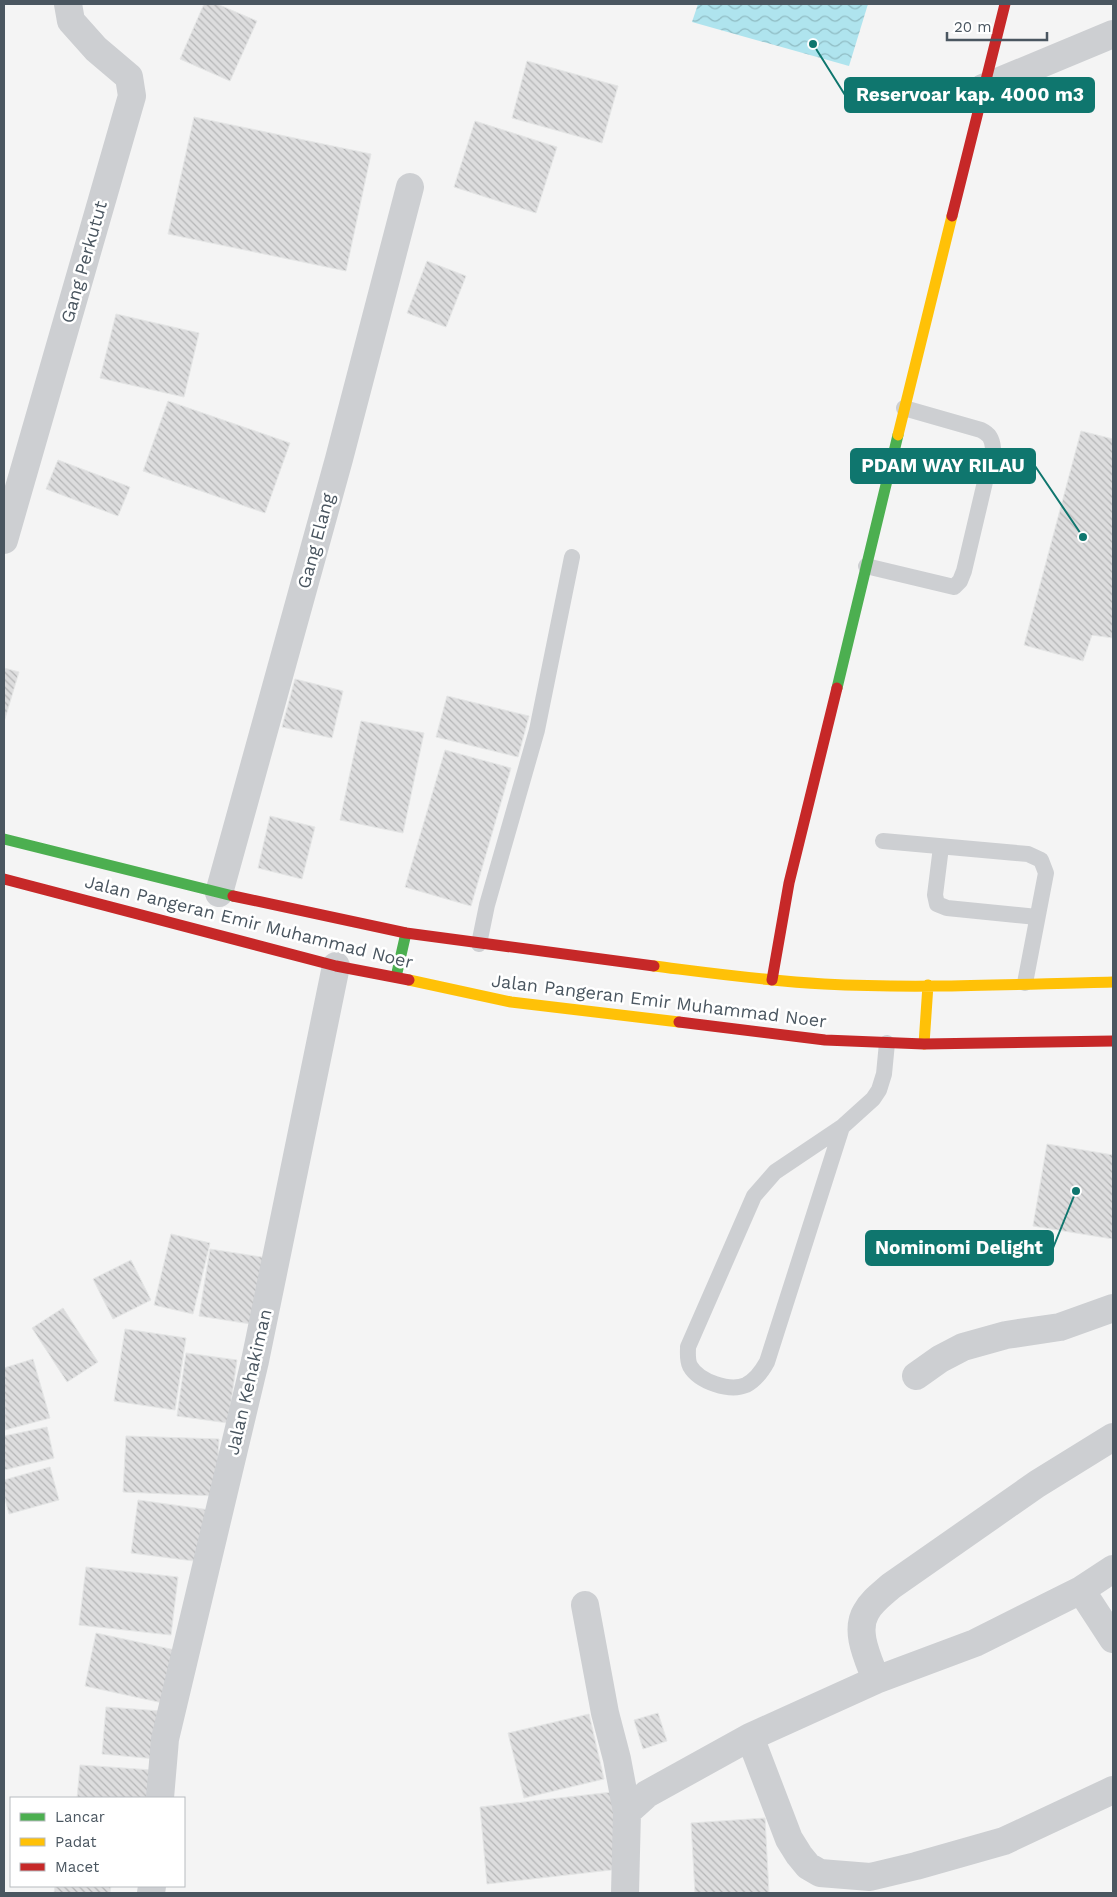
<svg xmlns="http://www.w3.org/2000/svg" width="1117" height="1897" font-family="'Work Sans',sans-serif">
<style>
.water{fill:url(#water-waves)}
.building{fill:url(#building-back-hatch);stroke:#e5e6e6}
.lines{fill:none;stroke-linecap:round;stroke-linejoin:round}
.lane{stroke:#cdcfd2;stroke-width:16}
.street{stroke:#cdcfd2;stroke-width:28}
.fast{stroke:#4caf50;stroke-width:11}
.slow{stroke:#ffc107;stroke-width:11}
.jam{stroke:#c62828;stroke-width:11}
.labels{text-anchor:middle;stroke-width:5;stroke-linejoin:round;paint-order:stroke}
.street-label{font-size:18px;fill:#4a5660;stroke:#fff}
.leader{fill:none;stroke:#0f766e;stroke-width:2}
.callout-dot{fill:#0f766e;stroke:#fff;stroke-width:2}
.callout{fill:#0f766e;stroke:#0f766e;stroke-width:2}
.callout-label{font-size:19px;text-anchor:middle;font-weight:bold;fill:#fff}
</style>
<defs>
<pattern id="water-waves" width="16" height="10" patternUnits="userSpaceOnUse" patternTransform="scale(1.25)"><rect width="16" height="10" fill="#afe4ee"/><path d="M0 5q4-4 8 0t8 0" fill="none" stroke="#90bcc4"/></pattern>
<pattern id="building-back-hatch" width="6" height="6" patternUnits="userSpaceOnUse" patternTransform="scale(1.25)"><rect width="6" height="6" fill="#ddddde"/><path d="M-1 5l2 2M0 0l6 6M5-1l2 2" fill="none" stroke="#b5b6b7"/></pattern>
</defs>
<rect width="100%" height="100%" fill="#f4f4f4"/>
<!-- water -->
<path class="water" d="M698,4H868L849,66L692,22Z"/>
<!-- building -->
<path class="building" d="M204,4H217L257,21L230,81L180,59Z
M527,61L618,86L602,143L512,118Z
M194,117L371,154L346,271L168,234Z
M475,121L557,147L536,213L454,187Z
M427,261L466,276L446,327L407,313Z
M116,314L199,333L184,397L100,378Z
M168,401L290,443L265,513L143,471Z
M1081,431L1113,439V638L1092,635L1083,661L1024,645Z
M58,460L130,487L118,516L46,489Z
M4,668L19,672L4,722Z
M295,679L343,691L332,738L282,727Z
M447,696L529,716L518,757L436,737Z
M361,721L424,733L403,833L340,820Z
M445,750L511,768L471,906L405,887Z
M270,816L315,827L302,879L258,868Z
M1047,1144L1113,1155V1239L1033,1226Z
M171,1234L210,1243L193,1314L154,1305Z
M210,1249L268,1258L257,1325L199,1316Z
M131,1260L151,1300L113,1319L93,1279Z
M63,1308L98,1362L67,1382L32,1328Z
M125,1329L186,1338L175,1410L114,1401Z
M186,1353L237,1360L228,1423L177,1416Z
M33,1359L50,1418L5,1430L4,1368Z
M47,1427L54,1458L4,1470V1436Z
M126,1436L219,1439L216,1496L123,1492Z
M50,1467L59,1500L9,1514L4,1495V1480Z
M138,1500L210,1510L202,1562L131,1553Z
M86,1567L178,1577L171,1635L79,1625Z
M96,1633L175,1650L163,1703L85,1686Z
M106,1707L161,1711L157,1759L102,1754Z
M658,1713L667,1741L643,1749L634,1720Z
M589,1714L604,1779L524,1798L508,1733Z
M80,1765L152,1770L150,1798H77Z
M612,1792L620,1869L487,1884L480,1807Z
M765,1818L769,1893H695L691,1823Z
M55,1886H111L110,1893H54Z"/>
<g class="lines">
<!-- lane -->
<path class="lane" d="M866,566L954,587L960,581L964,571L993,448C992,438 989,434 981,430L904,408
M883,841L1028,854L1041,860L1046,873L1025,983
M941,847L935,895L937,904L947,908L1037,917
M479,944L487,905L537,730L572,557
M842,1127L767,1362C762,1371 756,1380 746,1385C730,1392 699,1382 690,1366C687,1360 688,1353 688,1347L754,1196L775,1172L842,1127L873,1099L879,1090L884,1074L887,1043"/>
<!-- street -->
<path class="street" d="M983,88L1113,34
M4,540L132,96L129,77L96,49L71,21L68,4
M219,893L339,459L410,187
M916,1376L940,1359L963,1347L1006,1335L1060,1327L1113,1308
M1081,1590L1113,1639
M585,1605L605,1713L617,1759L627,1812
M876,1680C869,1660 854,1632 866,1612C871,1602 882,1594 891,1586L1037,1484L1113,1437
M750,1737L789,1839L799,1855L808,1866L820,1873L870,1877L916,1866L1004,1841L1113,1790
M160,1798L165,1739L255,1361L336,966
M151,1893L152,1886
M625,1893L627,1812L647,1794L750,1737L876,1680L975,1643L1081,1590L1113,1569"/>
<!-- fast -->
<path class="fast" d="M837,688L898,435
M4,839L233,896
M396,977L406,933"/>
<!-- slow -->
<path class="slow" d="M898,435L952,216
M654,966C710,973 767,981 824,984C920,989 1017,984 1113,982
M409,980L511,1002L679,1022
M924,1044L928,985"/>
<!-- jam -->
<path class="jam" d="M952,216L1005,4
M4,879L336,966L409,980
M233,896L406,933L654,966
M772,980L789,883L837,688
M679,1022L825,1040L924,1044L1113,1041"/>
</g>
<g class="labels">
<!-- street labels -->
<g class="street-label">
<text transform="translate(84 262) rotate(-74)" y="6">Gang Perkutut</text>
<text transform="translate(316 541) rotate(-75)" y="6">Gang Elang</text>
<text transform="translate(249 922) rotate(14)" y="6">Jalan Pangeran Emir Muhammad Noer</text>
<text transform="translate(659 1001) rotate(7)" y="6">Jalan Pangeran Emir Muhammad Noer</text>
<text transform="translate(249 1382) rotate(-77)" y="6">Jalan Kehakiman</text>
</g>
</g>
<!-- callouts -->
<path class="leader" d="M813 44L845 95M1083 537L1035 466M1076 1191L1053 1248"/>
<g class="callout-dot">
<circle cx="813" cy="44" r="5"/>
<circle cx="1083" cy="537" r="5"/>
<circle cx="1076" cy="1191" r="5"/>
</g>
<g class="callout">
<rect x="845" y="78" width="249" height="34" rx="5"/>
<rect x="851" y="449" width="184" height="34" rx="5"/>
<rect x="866" y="1231" width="187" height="34" rx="5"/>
</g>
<g class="callout-label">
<text x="970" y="101">Reservoar kap. 4000 m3</text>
<text x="943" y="472">PDAM WAY RILAU</text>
<text x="959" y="1254">Nominomi Delight</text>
</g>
<!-- border -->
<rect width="1117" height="1897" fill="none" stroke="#4a5660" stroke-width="10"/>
<!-- legend -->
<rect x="10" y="1797" width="175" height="90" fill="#ffffff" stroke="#b7bbbf"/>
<rect x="20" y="1813" width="25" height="8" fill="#4caf50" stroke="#b7bbbf"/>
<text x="55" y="1822" font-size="15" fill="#4a5660">Lancar</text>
<rect x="20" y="1838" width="25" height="8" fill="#ffc107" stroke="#b7bbbf"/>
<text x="55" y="1847" font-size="15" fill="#4a5660">Padat</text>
<rect x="20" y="1863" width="25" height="8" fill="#c62828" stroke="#b7bbbf"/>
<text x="55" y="1872" font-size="15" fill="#4a5660">Macet</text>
<!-- scale -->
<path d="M947 32v8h100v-8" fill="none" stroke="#4a5660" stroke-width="2.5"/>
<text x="954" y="32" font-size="15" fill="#4a5660" stroke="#ffffff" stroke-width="4" paint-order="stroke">20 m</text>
</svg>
